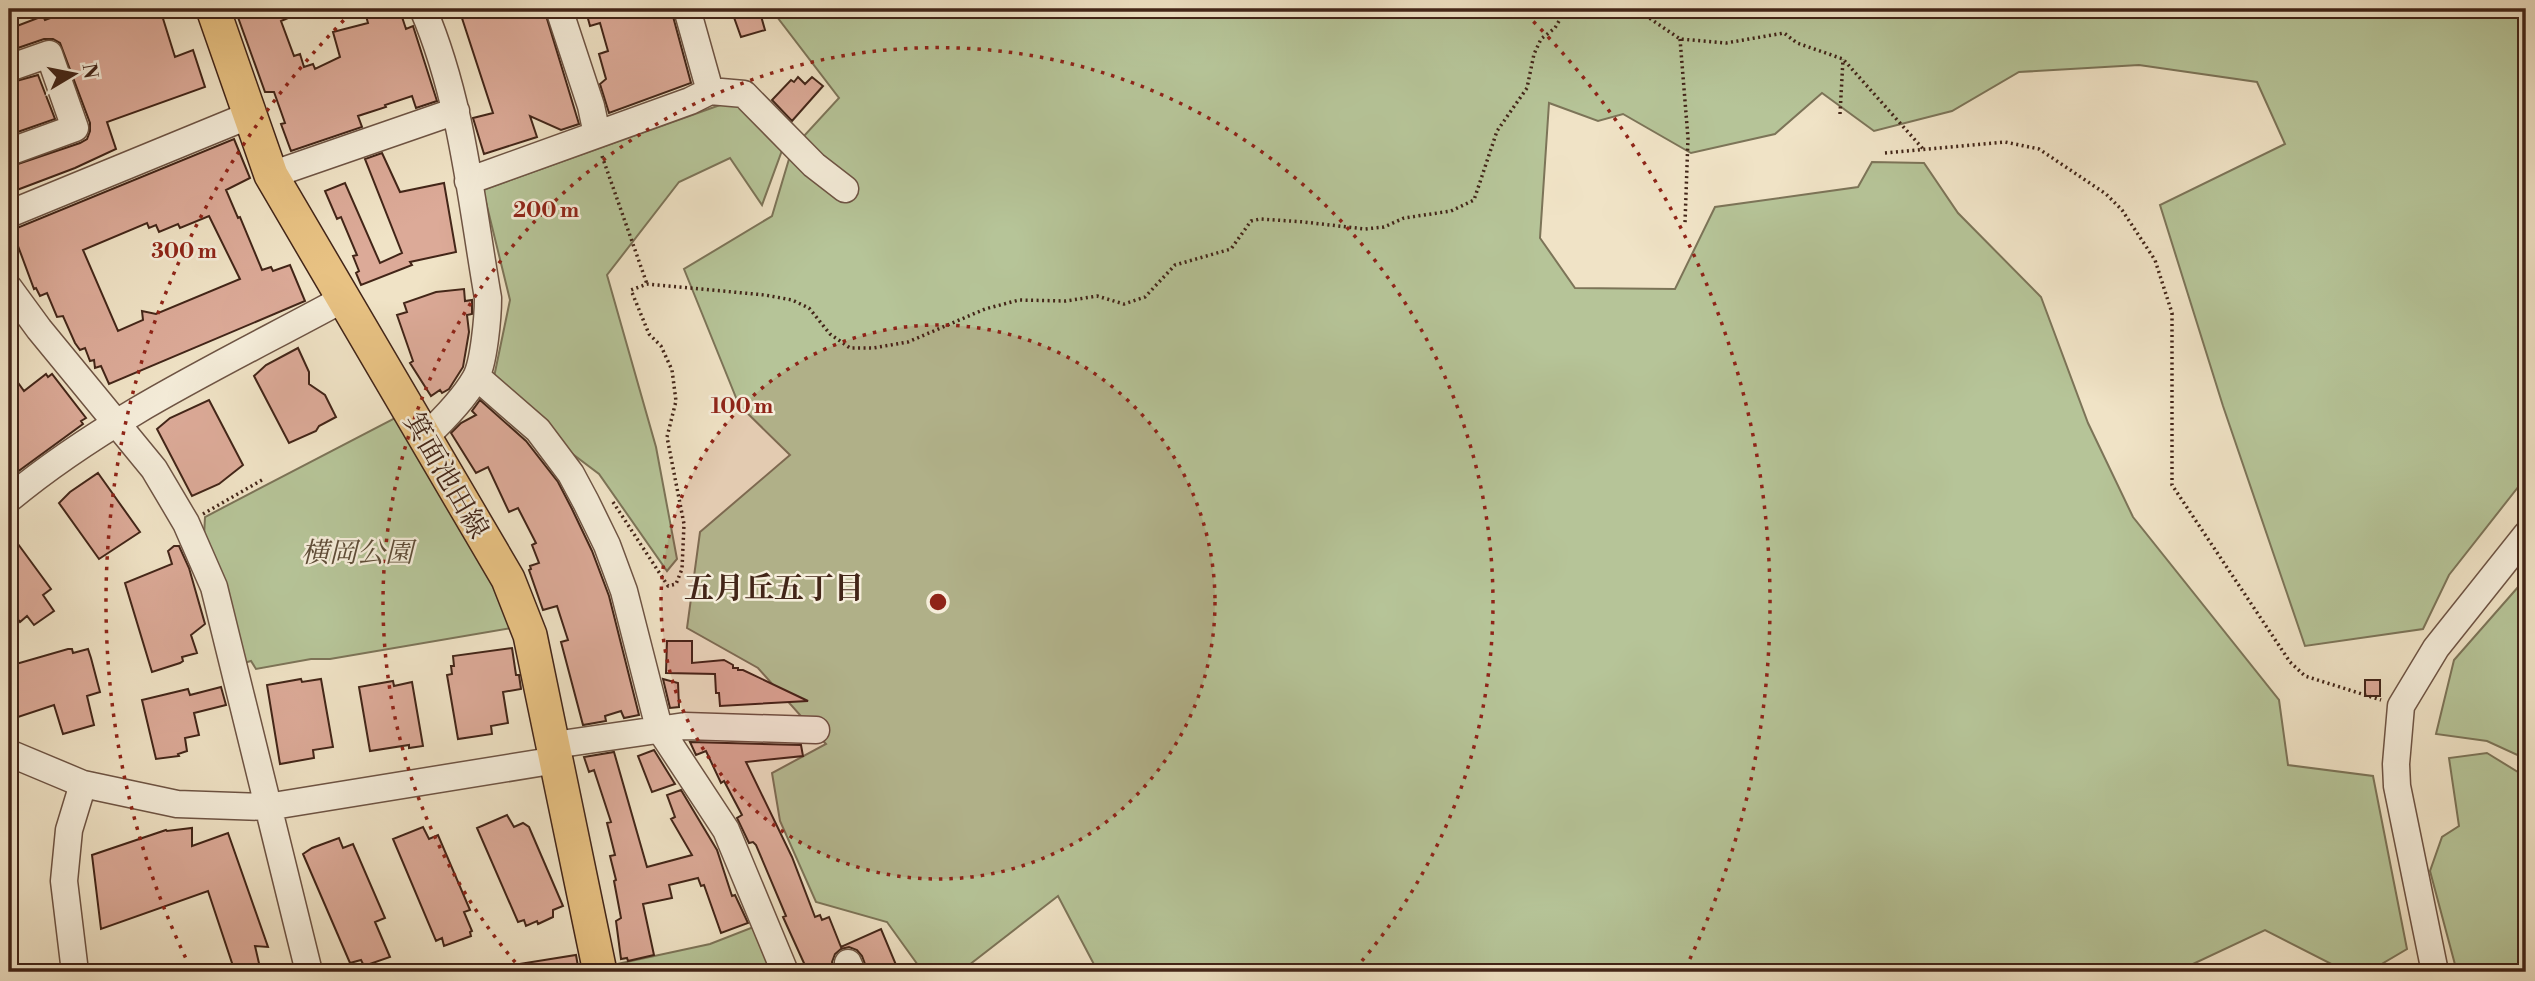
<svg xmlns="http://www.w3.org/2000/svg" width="2535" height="981" font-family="'Libre Bodoni','Noto Serif JP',serif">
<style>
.green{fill:#b6c498;stroke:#7c7458;stroke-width:2}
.building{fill:#dcaa98;stroke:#422518;stroke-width:2;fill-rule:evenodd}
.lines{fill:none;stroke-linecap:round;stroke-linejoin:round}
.minor-casing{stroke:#6e5444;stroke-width:29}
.major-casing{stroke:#422518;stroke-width:36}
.path{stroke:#422518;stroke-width:3.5;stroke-dasharray:2 3.5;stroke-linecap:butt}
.minor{stroke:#f5edda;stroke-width:26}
.major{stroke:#e8c283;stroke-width:33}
.ring{fill:none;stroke:#8f2418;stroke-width:3.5;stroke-dasharray:3.5 7}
.labels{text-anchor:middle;stroke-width:5;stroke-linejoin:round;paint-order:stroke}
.street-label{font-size:28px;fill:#422518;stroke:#f5edda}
.park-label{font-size:28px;font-style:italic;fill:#5f4d38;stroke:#f5edda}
.neighbourhood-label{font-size:30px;font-weight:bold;fill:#422518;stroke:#f5edda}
.centre{fill:#8f2418;stroke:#f5edda;stroke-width:3.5}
.ring-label{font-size:21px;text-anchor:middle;font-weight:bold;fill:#8f2418;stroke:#f5edda;stroke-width:5;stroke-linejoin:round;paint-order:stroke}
</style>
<rect width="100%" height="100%" fill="#f0e3c6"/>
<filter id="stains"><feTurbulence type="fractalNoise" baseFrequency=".00286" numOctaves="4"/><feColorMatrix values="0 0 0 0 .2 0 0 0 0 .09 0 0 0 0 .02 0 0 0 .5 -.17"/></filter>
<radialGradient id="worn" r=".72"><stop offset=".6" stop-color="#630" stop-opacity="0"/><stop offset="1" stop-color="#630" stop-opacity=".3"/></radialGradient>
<!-- green -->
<path class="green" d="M771,9H2526V477L2449,575L2423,629L2305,646L2223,406L2160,205L2285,144L2257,82L2139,65L2019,72L1952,111L1874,131L1822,93L1775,134L1691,153L1623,114L1598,121L1549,103L1540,238L1575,288L1675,289L1715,207L1858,187L1872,162L1924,163L1958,213L2041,297L2088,423L2133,517L2279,700L2288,765L2373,776L2407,949L2368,972H2347L2265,930L2193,964L2129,972H1098L1058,896L960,972H923L887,922L816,902L780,821L772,773L826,744L758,668L687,628L700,532L790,455L739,405L684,269L772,216L792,149L839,98Z
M734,100L784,145L762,205L730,158L679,182L607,275L656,447L677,559L667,571L599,474L566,449L494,377L510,300L483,190Z
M395,418L485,569L512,628L330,659H311L256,669L251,661L240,664L204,537L205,517Z
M2526,578V759L2487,741L2436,734L2454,660Z
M2487,753L2526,777V972H2457L2430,871L2442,837L2459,826L2449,758Z
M756,926L776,972H618L617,964L710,944Z"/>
<!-- building -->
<path class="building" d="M75,9H160L175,57L193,50L205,87L107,122L116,149L75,168L9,193V167L80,143L87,139L90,131V123L60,43L53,39H44L9,51V29L43,16L45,20Z
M235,9H309L281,21L294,56L300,54L304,67L313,64L315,69L340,57L333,32L368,23L364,9H390L391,14L400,11L406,29L413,26L437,101L416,108L412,96L385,105L386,107L358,116L362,127L291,151L281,124L285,123L274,92H265Z
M459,9H544L579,124L561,130L530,116L537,137L484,154L473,118L493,113Z
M576,9H671L691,83L609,113L600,84L606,79L599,54L608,51L600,23L590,26L587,15L578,18Z
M731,9H759L765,30L741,37Z
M38,75L55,119L9,135V83Z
M798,77L805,84L812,77L823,86L792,121L772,100L791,80L794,82Z
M234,139L250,178L226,190L238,218L240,217L262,270L271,267L273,271L290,265L305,301L109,384L101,366L95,368L94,360L90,361L85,348L80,350L75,343L63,316L57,317L47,293L40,296L36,288L34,289L12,230ZM209,216L240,279L156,314L142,311L143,320L118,331L83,250L147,223L149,228L156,225L159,232L178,224L180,228Z
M382,153L400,192L444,183L456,252L410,262L412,265L361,285L356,273L359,271L353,256L357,255L341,217L337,219L325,191L345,183L380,263L402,253L365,159Z
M464,289L465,301L472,300V314L467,315L469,332L463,367L449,389L442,393L440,390L431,396L410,363L413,361L397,315L407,312L404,303L436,292Z
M298,348L309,372V384L325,395L336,417L319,426L316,431L289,443L254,376L266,365Z
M9,370L24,391L46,374L48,377L52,374L86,418L81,421L83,424L9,478Z
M209,400L243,465L219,484L192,496L157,429L170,418Z
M480,400L526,441L558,482L572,509L592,551L609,596L639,715L624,718L621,711L605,716L606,721L583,725L561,642L568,640L557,606L543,610L529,570L531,569L530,566L539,563L532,545L536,543L518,508L509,512L488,467L476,473L451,433L461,423L476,415L472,411Z
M98,473L140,532L99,559L59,503L70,492Z
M18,544L51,589L43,595L54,611L34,625L27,616L20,622L15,616L9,620V550Z
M174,546H179L189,568L205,624L191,635L197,653L182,657L183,661L180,663L152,672L125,583L172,564L168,551Z
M667,641H692V663L724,660L733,665V668H738V670H743L808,701L720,706L719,693H716L715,674L666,673Z
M512,648L516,675H519L521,689L503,692L508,723L491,726L492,734L458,739L447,675L452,674L451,666H454L453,656Z
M68,649H72L73,653L88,649L91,658L100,692L87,696L94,725L63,734L54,705L12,719L9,710V666Z
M301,679L302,682L321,679L333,747L313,750L314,758L280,764L267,685Z
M663,679L678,683L679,707L670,708Z
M2365,680H2380V696H2365Z
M393,681L394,686L412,682L423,746L409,748V745L370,751L359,687Z
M221,687L226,705L194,713L199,735L185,738L187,751L178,754L179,756L156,759L142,700L188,689L190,695Z
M690,742L801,745L803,756L746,762L792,857L815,917L820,915L822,920L829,917L841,947L881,929L899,972H868L862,956L857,950L849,947L841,949L835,954L832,962L835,972H808L783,917L786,916L756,845L753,842L749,843L737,818L742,815L724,781L721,783L706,751L696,755Z
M654,750L675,784L652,792L638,756Z
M614,752L647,867L692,855L671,819L675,817L667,795L681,790L717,850L732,896L735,895L748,923L721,933L704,885L701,886L698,878L669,885L672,898L643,904L654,955L628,961L627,958L621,959L616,921L621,918L614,881L616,880L610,856L615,855L607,823L611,822L594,770L589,772L584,757Z
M507,815L514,827L523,823L529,827L563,906L553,910V917L538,924L537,921L526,926L524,920L518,922L477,828Z
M423,827L429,839L438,835L470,910L464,912L472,931L470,932L471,936L444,946L442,938L436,941L393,839Z
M192,828V846L228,833L268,947L255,946L261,972H235L208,891L101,929L92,855L166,830L167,831Z
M339,838L343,848L353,844L385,918L375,922L390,957L364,966L361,960L350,963L303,854L312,848Z
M576,955L579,972H520L519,964Z"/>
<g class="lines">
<!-- minor casing -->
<g class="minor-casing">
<path id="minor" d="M423,9C462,100 471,200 488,298C488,316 484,364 475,379C463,400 443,420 425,437
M559,9L591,106L597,134
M9,68L49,54L75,128L9,152
M710,91L744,94L814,165L845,189
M271,175L456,111
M468,181L690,101L710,91L687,9
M9,214L250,115
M9,288L39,329L154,469L186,523L214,587L309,972
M477,377L538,430L571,474L586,502L607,545L624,591L659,728L726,830L785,972
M9,499C109,416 229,361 343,299
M554,745L685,726L816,730
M9,753L83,784L177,804L267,807L557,760
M848,963L852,972
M75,972L64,881L69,830L83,784
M2435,972L2397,786L2396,764L2401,706L2436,648L2526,535"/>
</g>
<!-- major casing -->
<g class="major-casing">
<path id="major" d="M213,9L271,175L508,579L530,635L600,972"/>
</g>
<!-- path -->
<path class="path" d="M1636,9L1680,39L1726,43L1784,33L1797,43L1843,59L1924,150
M1680,39L1688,138L1685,223
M1840,114L1843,59
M1885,153L2005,142L2039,149L2106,194L2122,210L2155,260L2172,313V485L2290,662L2305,676L2381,700
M602,156L647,284
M613,502L668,586L676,584L682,569L684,524L667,437L676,401L672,370L661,346L649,334L631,290L647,284L765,295L792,300L809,308L830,334L850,348H873L908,342L985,309L1019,300L1066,301L1097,296L1124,304L1145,297L1175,265L1231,249L1251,221L1260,219L1304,222L1365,229L1384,227L1404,218L1451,211L1474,200L1497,131L1527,88L1534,54L1541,39L1555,28L1566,9
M203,514L262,480"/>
<!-- minor -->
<use href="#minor" class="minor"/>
<!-- major -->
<use href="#major" class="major"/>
</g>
<!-- distance rings -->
<circle cx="938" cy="602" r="277" fill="#8f2418" fill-opacity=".12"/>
<g class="ring">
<circle cx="938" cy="602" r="277"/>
<path d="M522 970A555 555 0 1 1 1354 970"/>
<path d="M190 967A832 832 0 0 1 350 14M1526 14A832 832 0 0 1 1686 967"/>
</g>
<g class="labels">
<!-- street labels -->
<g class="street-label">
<text transform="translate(447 475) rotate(60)" y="10">箕面池田線</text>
</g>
<!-- park labels -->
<g class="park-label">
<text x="357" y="562">横岡公園</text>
</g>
<!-- neighbourhood labels -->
<g class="neighbourhood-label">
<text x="774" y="598">五月丘五丁目</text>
</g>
</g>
<circle cx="938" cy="602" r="10" class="centre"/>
<g class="ring-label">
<text x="546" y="217">200 m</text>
<text x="184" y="258">300 m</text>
<text x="742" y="413">100 m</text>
</g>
<!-- margin -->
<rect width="2535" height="981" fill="none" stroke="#f0e3c6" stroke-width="35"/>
<rect x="10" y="10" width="2514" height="960" fill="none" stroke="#422518" stroke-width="3.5"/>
<rect x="18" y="18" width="2500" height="946" fill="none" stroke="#422518" stroke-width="2"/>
<!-- north arrow -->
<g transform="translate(74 74) rotate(80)" stroke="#f5edda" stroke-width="5" paint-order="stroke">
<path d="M0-5L12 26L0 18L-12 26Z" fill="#422518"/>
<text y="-10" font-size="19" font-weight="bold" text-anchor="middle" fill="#422518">N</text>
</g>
<rect width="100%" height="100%" filter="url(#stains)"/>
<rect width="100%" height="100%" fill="url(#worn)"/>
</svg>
